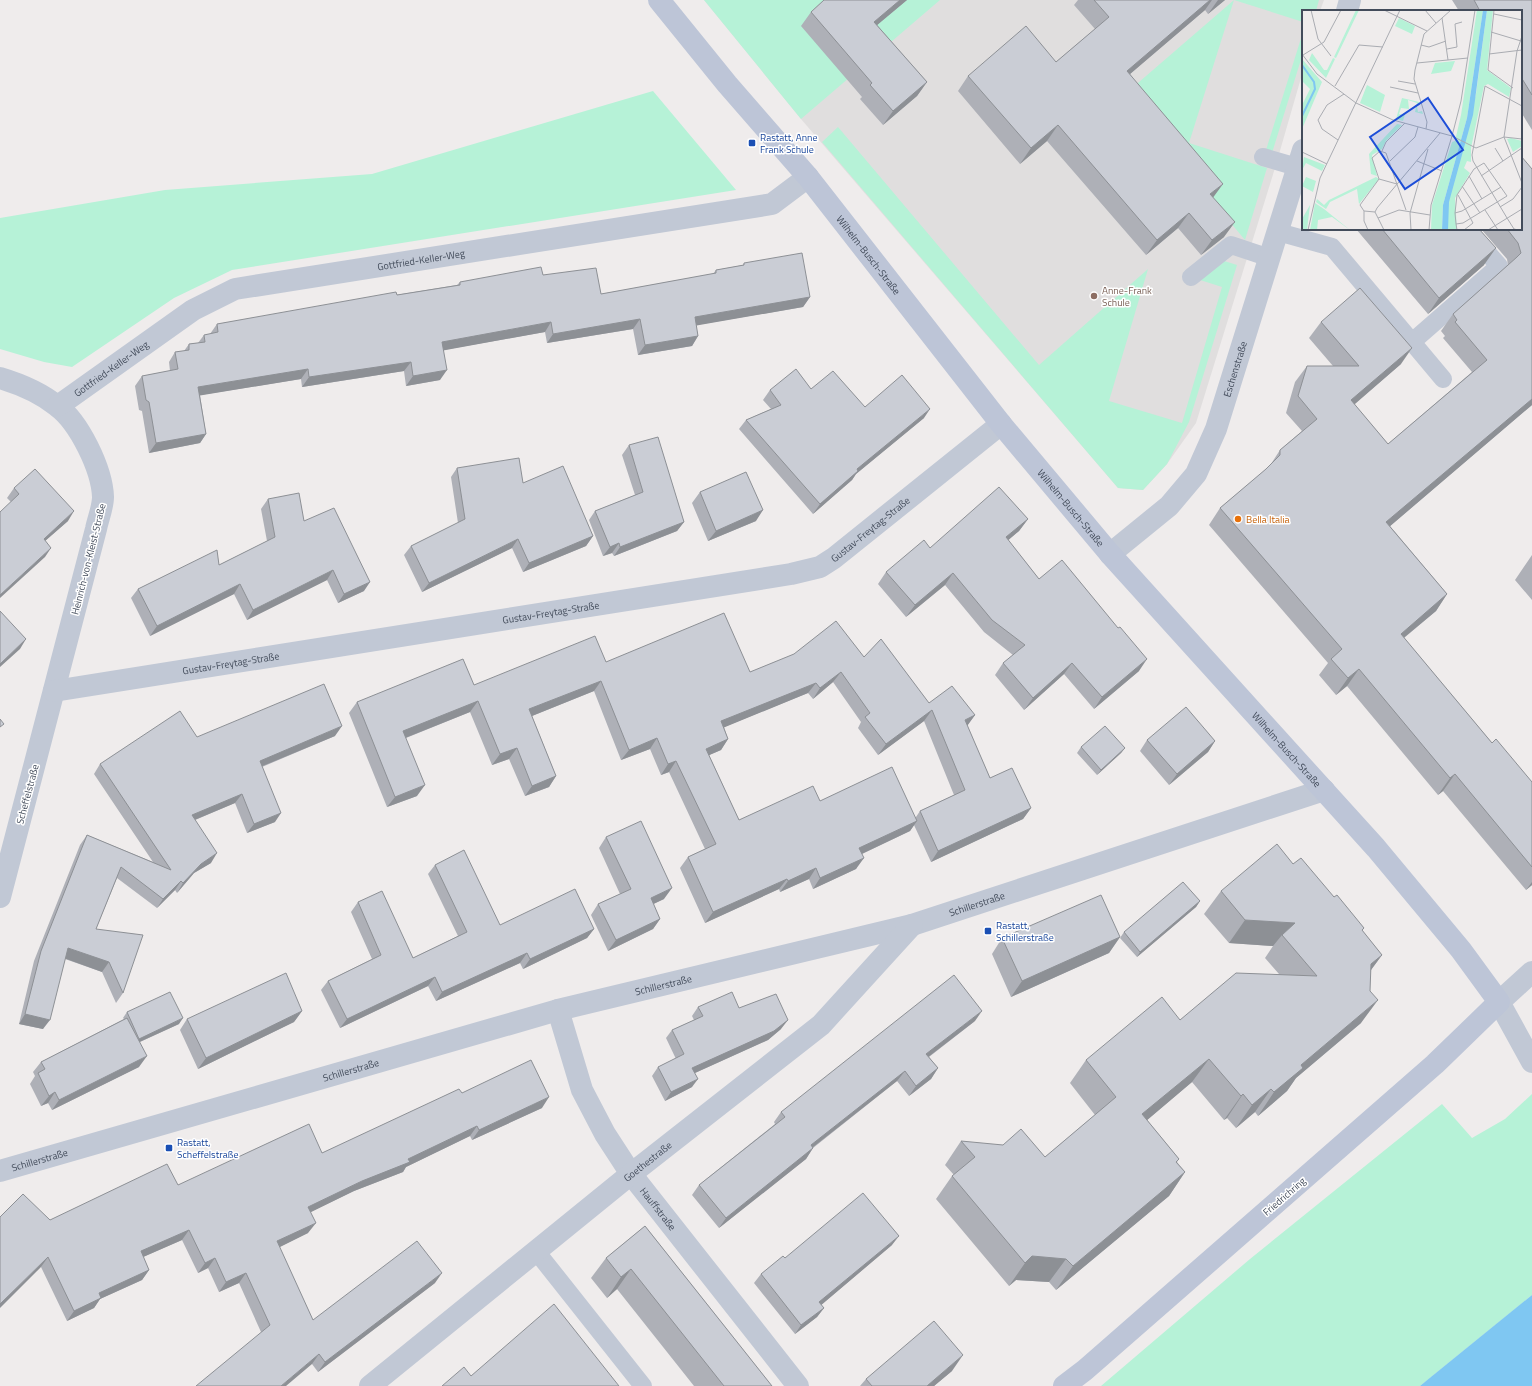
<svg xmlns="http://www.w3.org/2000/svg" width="1532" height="1386" font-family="'Titillium Web',sans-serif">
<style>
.education{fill:#e0dede}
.green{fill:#b6f2d7}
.water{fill:#7fc7f2}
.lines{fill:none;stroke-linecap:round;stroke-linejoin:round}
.service{stroke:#c1c8d5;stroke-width:18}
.minor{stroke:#c1c8d5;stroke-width:22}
.tertiary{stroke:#c1c8d5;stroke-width:22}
.secondary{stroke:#bdc5d7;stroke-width:22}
.wall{fill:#aeb0b7;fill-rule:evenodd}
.shaded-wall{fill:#8d9095}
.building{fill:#cacdd5;stroke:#8d9095}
.transit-dot{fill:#1a4fb4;stroke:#fff;stroke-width:1.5}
.education-dot{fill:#8d6e63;stroke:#fff;stroke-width:1.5}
.food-dot{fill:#e8710a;stroke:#fff;stroke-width:1.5}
.labels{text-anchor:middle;stroke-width:3;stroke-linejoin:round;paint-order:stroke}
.transit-label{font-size:10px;fill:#164399;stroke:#fff;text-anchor:start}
.street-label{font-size:10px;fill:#434c5b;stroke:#fff}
.education-label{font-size:10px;fill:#785e54;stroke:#fff;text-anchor:start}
.food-label{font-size:10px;fill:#c56008;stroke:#fff;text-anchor:start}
.inset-river{fill:none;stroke:#7fc7f2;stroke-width:2}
.inset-road{fill:none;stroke:#aaacb2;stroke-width:1}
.view{fill:#1d4ed8;fill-opacity:0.15;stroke:#1d4ed8;stroke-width:2}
.inset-edge{fill:none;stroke:#434c5b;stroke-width:2}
</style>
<rect width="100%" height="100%" fill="#efecec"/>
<!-- education -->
<path class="education" d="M704,0H1324L1320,11H1303V71L1275,168L1196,423L1167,464L1143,490L1118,488L801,119Z"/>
<!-- green -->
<path class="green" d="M704,0H940L801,119Z
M1234,0L1189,143L1267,168L1245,240L1124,95Z
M1234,0H1319L1316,11H1303V22Z
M1303,32V53L1272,153L1266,150Z
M653,91L736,190L232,270L174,298L72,367L44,362L0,349V218L165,190L372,174Z
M838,127L1039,365L1148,269L1109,401L1182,423L1222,287L1197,279L1221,260L1237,265L1189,422L1167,464L1143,490L1118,488L822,142Z
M1532,1094V1295L1420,1386H1101L1250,1259L1442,1104L1472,1138L1505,1119Z"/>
<!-- water -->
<path class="water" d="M1532,1295V1386H1420L1426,1381Z"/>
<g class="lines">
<!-- service -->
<path class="service" d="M1263,157L1297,167
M1278,232L1332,247L1412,342L1499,266L1467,229
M1191,277L1231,245L1270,258
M1412,342L1443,379
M536,1251L643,1386"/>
<!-- minor -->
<g class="minor">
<path d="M1347,11L1350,0"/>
<path d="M0,378C20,384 41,393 57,406C79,422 102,469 103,497C103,507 98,519 96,529L0,897"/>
<path id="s1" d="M58,406L193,310L235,289L772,204L808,177"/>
<path id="s2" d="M1110,554L1169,506L1196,474L1216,429L1303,150"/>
<path id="s3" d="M54,691L791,574L820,567L834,558L1001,424"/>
<path id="s4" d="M558,1010L582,1090L605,1134L631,1174L798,1386"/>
<path id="s5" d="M0,1171L558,1010L912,925L1324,790"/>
<path id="s6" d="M370,1386L631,1174L821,1025L912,925"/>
</g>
<!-- tertiary -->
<path class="tertiary" d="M1532,972L1499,1002L1532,1062"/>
<!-- secondary -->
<path class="secondary" id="s7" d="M659,0L727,84L808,177L1001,424L1110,554L1376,848L1461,950L1499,1002L1435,1064L1085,1370L1064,1386"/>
</g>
<!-- wall -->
<path class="wall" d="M824,0H907L877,25L927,82L917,96L883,125L860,99L862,97L801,26L811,12Z
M1078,0H1225L1208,14L1205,10L1130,74L1213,197L1224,237L1201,255L1178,228L1146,255L1047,141L1020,164L958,91L968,76L1056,62L1095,29L1074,5Z
M1452,0H1532V130L1521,112V11H1459Z
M1532,169V405L1390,526L1447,594L1436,611L1404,638L1492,743L1532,782V885L1526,890L1443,791L1438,795L1347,686L1336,695L1319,675L1328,663L1209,525L1220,508L1269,467L1280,450L1302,431L1286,413L1295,382L1307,366H1333L1309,338L1321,322L1401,364L1354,404L1388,444L1472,372L1443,338L1445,336L1441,331L1453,314L1508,265L1507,259L1481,229H1521Z
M1356,229H1479L1484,265L1428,314Z
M744,263L810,297L803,307L696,325L698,336L692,346L638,355L633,329L547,343L545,332L443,350L440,380L406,386L404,371L302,387L301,379L200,395L206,434L200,443L149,453L142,411L139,410L135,386L142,376L170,371L169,362L175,352L184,351L189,344L198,343L204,335L210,334L217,324L457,285L460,282L543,275L601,294L713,274L716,270L743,265Z
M811,389L865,407L924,418L856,474L852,480L813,514L739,429L746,420L771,409L763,400L770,390Z
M629,445L684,522L677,531L614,556L612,553L603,556L589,520L595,511L635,495L622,455Z
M457,468L523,483L593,536L586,546L523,572L512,548L422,592L404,555L411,546L458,523L451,477Z
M14,488L68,521L45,541V557L11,502L7,498Z
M700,492L756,521L708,541L692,503Z
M268,499L304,521L364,591L338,603L327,580L247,620L234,594L150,636L131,598L138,589L219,565L267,541L261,509Z
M1028,519L1019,531L1008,540L1039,579L1139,671L1094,709L1064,674L1024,710L995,675L1003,663L1013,655L984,632L945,585L906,617L878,584L886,572L930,548Z
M1532,555V600L1515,580Z
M864,657L929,703L975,715L967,726L990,778L1031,808L1023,819L931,862L914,825L910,831L862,854L856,869L813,889L809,879L780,892L779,889L705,923L680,868L688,857L705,849L669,772L661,775L650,749L621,760L594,691L532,716L556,776L549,787L525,796L509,759L492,765L470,712L406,738L417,796L387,807L349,713L357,702L474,685L606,662L750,672ZM833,682L861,722L858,728L878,755L924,721L954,795L920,811L916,817L820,801L739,820L709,755L721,750L728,739L724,727L808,693L813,699Z
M335,736L262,767L275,822L247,833L235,803L195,820L211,863L194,873L177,893L175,890L157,908L117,878L96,929L123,993L116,1003L102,972L65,959L43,1029L19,1024L34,961L80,845L87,835L153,862L94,774L100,764L197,737Z
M1147,740L1215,741L1208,752L1169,785L1140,751Z
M1081,747L1125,748L1121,753L1097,775L1077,753Z
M606,837L664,899L653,904L660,919L653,929L608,951L591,915L598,904L620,894L599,848Z
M1293,864L1334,897L1364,928L1362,931L1382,955L1371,970L1361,1023L1296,1078L1287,1091L1258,1116L1255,1112L1236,1128L1227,1118L1224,1120L1192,1082L1147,1120L1179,1159L1177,1162L1185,1172L1169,1196L1056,1290L1049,1282L1016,1280L1009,1286L936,1199L952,1176L954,1175L945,1165L961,1141L1045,1157L1095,1115L1070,1083L1086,1060L1180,1020L1279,974L1265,958L1273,946L1229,943L1204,914L1221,891Z
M435,865L500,925L594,929L587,938L523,969L520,963L436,1001L428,986L340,1028L321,990L328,981L372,959L351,912L358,902L413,958L458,936L428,874Z
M1200,901L1196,907L1137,957L1120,938L1124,932Z
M1120,937L1109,953L1011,997L992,954L1002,938Z
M698,1007L739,1008L781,1029L768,1040L695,1073L692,1087L665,1101L652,1076L658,1067L676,1059L666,1038L672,1030L694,1020L692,1016Z
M302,1011L294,1022L198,1069L180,1030L187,1019Z
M127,1012L179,1024L140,1042L139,1067L52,1110L48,1103L41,1106L30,1084L35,1076L33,1072L41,1062L124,1019L123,1018Z
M975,1021L929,1057L938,1068L931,1079L909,1096L897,1081L813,1148L806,1159L719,1228L692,1195L699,1185L775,1124L774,1122L781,1112Z
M462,1093L542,1108L472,1140L470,1136L406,1167L403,1172L354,1191L310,1212L308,1233L279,1247L313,1320L435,1283L318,1372L312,1364L261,1332L239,1283L219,1292L208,1268L198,1273L182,1240L143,1257L149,1270L142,1280L100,1299L94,1308L67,1321L41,1267L50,1220L178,1185L322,1153Z
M645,1226L772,1386H694L617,1289L607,1298L591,1278L606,1258Z
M892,1245L821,1305L824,1308L817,1317L795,1334L754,1283L761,1274L785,1258Z
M952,1371L934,1386H860L866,1379Z"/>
<!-- shaded-wall -->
<path class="shaded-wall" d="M900,0H907L864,36L874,22Z
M1210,0H1212L1205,10L1116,86L1127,71Z
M1218,0H1225L1208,14Z
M927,82L917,96L883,125L893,111Z
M1058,125L1047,141L1020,164L1031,148Z
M1223,184L1212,199L1210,194Z
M1189,213L1178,228L1146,255L1157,240Z
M1235,222L1224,237L1201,255L1212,240Z
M1496,248L1484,265L1428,314L1439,298Z
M810,297L803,307L688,327L695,317Z
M640,319L633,329L547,343L553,334Z
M551,322L545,332L435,352L442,342Z
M698,336L692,346L638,355L645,345Z
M1412,348L1401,364L1340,417L1351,400Z
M411,362L404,371L302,387L309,377Z
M308,369L301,379L191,397L198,387Z
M447,370L440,380L406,386L413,376Z
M1532,399V405L1375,539L1386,522Z
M930,409L924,418L856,474L852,480L813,514L820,504L857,469Z
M206,434L200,443L149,453L156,443Z
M763,510L756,521L708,541L716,531Z
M74,511L68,521L37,548L44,539Z
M1028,519L1019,531L998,549L1006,537Z
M684,522L677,531L614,556L620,547Z
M593,536L586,546L523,572L529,563Z
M518,539L512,548L422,592L429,583Z
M619,543L612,553L603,556L610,547Z
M51,548L45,557L0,598V595Z
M333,570L327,580L247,620L253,610Z
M953,573L945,585L906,617L915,605Z
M370,582L364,591L338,603L344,594Z
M240,584L234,594L150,636L157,626Z
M1447,594L1436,611L1389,650L1401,634Z
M26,639L20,649L0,667V664Z
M1147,659L1139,671L1094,709L1102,697Z
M1072,663L1064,674L1024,710L1033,698Z
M1359,669L1347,686L1336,695L1348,678Z
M841,672L833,682L813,699L820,688Z
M601,681L594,691L522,720L529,709Z
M816,683L808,693L713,732L721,721Z
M478,701L470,712L395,742L403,731Z
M932,710L924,721L878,755L886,744Z
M975,715L967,726L965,720Z
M342,726L335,736L253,770L260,761Z
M657,738L650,749L621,760L629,750Z
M728,739L721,750L698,760L706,749Z
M1215,741L1208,752L1169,785L1177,774Z
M517,748L509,759L492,765L500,754Z
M1125,748L1121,753L1097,775L1101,770Z
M676,761L669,772L661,775L668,764Z
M1455,774L1443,791L1438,795L1450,778Z
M556,776L549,787L525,796L532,786Z
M425,785L417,796L387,807L395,797Z
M242,794L235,803L185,824L192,815Z
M1031,808L1023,819L931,862L938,851Z
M281,813L275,822L247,833L254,824Z
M917,821L910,831L851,859L859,848Z
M217,853L211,863L194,873L177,893L183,883L201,864Z
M864,858L856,869L813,889L820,878Z
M816,868L809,879L780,892L788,881Z
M787,879L779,889L705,923L713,912Z
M181,881L175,890L157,908L163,899Z
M1532,882V885L1526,890Z
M672,888L664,899L643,909L651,898Z
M1200,901L1196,907L1137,957L1140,952Z
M660,919L653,929L608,951L616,940Z
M1245,920L1295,923L1282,935L1273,946L1229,943Z
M594,929L587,938L523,969L530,959Z
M1120,937L1109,953L1011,997L1022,981Z
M68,948L109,962L102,972L61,957Z
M527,953L520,963L436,1001L442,992Z
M1382,955L1365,978L1371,964Z
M435,977L428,986L340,1028L347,1019Z
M1378,1000L1361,1023L1296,1078L1287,1091L1258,1116L1274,1092L1301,1065Z
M302,1011L294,1022L198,1069L206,1058Z
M982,1011L975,1021L919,1064L926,1054Z
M25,1014L50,1020L43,1029L19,1024Z
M183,1018L179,1024L135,1044L139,1039Z
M788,1020L781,1029L768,1040L686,1077L692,1068Z
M147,1056L139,1067L52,1110L59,1100Z
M1209,1059L1192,1082L1126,1138L1142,1114Z
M938,1068L931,1079L909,1096L916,1086Z
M905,1071L897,1081L803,1155L811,1145Z
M698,1079L692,1087L665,1101L671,1092Z
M1271,1089L1255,1112L1236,1128L1252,1105Z
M55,1092L48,1103L41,1106L49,1096Z
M1243,1094L1227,1118L1224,1120L1241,1096Z
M549,1097L542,1108L472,1140L479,1130Z
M477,1126L470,1136L406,1167L403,1172L354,1191L301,1217L308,1207Z
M813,1148L806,1159L719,1228L726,1218Z
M1185,1172L1169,1196L1056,1290L1073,1266Z
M316,1223L308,1233L270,1252L277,1241Z
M189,1230L182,1240L134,1261L141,1251Z
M899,1236L892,1245L813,1312L819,1302Z
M1032,1256L1066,1259L1049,1282L1016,1280L1009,1286L1025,1263Z
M48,1257L41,1267L0,1308V1304Z
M215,1258L208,1268L198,1273L205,1263Z
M631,1269L617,1289L607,1298L621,1277Z
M149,1270L142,1280L100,1299L94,1308L67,1321L74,1311L99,1293Z
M246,1273L239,1283L219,1292L226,1282Z
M442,1273L435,1283L318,1372L325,1362Z
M824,1308L817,1317L795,1334L801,1325Z
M319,1354L312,1364L286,1386H281Z
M963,1355L952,1371L934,1386H927Z"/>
<!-- building -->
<path class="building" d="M824,0H900L874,22L927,82L893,111L870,85L872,83L811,12Z
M1094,0H1210L1127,71L1223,184L1210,194L1235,222L1212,240L1189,213L1157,240L1058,125L1031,148L968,76L1026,26L1056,62L1109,17Z
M1474,0H1532V95L1521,77V11H1480Z
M1521,156L1532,169V399L1386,522L1447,594L1401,634L1492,743L1496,739L1532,782V867L1455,774L1450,778L1359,669L1348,678L1331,659L1342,649L1220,508L1266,469L1280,455V450L1317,419L1298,396L1307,366H1359L1321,322L1360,288L1412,348L1351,400L1388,444L1487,360L1455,322L1457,320L1453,314L1517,257L1521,253L1518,243L1507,229H1521Z
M1382,229H1479L1496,248L1439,298Z
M802,253L810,297L695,317L698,336L645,345L640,319L553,334L551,322L442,342L447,370L413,376L411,362L309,377L308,369L198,387L206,434L156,443L149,402L146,400L142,376L178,369L175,352L189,350V344L205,342L204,335L218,332L217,324L396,292L397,295L460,285V282L541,267L543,275L596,268L601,294L716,273V270L744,265V263Z
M796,369L811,389L833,371L865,407L902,375L930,409L857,469L858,471L820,504L746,420L781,405L770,390Z
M658,437L684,522L620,547L619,543L610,547L595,511L643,492L629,445Z
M519,458L523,483L563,466L593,536L529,563L518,539L429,583L411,546L465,519L457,468Z
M35,469L74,511L44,539L51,548L0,595V512L19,494L14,488Z
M746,472L763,510L716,531L700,492Z
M999,487L1028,519L1006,537L1039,579L1062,560L1118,628L1120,627L1147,659L1102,697L1072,663L1033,698L1003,663L1025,645L992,620L953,573L915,605L886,572L924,540L930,548Z
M299,493L304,521L334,508L370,582L344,594L333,570L253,610L240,584L157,626L138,589L217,550L219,565L275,537L268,499Z
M0,611L26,639L0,664Z
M724,613L750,672L794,654L836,621L864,657L881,639L929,703L952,686L975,715L965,720L990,778L1012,768L1031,808L938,851L920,811L965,790L932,710L886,744L865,717L870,713L841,672L820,688L816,683L721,721L728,739L706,749L739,820L813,786L820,801L892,767L917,821L859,848L864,858L820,878L816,868L788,881L787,879L713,912L688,857L716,844L676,761L668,764L657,738L629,750L601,681L529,709L556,776L532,786L517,748L500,754L478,701L403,731L425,785L395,797L357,702L463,659L474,685L595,636L606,662Z
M324,684L342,726L260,761L281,813L254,824L242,794L192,815L217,853L201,864L183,883L181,881L163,899L121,867L96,929L143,935L123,993L109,962L68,948L50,1020L25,1014L41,951L87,835L171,870L100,764L180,711L197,737Z
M1186,707L1215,741L1177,774L1147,740Z
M0,719L4,724L0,727Z
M1105,726L1125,748L1101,770L1081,747Z
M641,821L672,888L651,898L660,919L616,940L598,904L631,889L606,837Z
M1277,844L1293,864L1301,858L1334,897L1337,895L1364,928L1362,930L1382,955L1371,964L1370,991L1378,1000L1301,1065L1303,1068L1274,1092L1271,1089L1252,1105L1243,1094L1241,1096L1209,1059L1142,1114L1179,1159L1176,1162L1185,1172L1073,1266L1066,1259L1032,1256L1025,1263L952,1176L975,1157L961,1141L1003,1145L1021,1129L1045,1157L1116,1097L1086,1060L1162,997L1180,1020L1236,973L1317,976L1282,935L1295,923L1245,920L1221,891Z
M464,850L500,925L575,889L594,929L530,959L527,953L442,992L435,977L347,1019L328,981L381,955L358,902L382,891L413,958L467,932L435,865Z
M1183,882L1200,901L1140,952L1124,932Z
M1101,895L1120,937L1022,981L1002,938Z
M286,973L302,1011L206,1058L187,1019Z
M954,975L982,1011L926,1054L938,1068L916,1086L905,1071L811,1145L813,1148L726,1218L699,1185L785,1117L781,1112Z
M170,992L183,1018L139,1039L127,1012Z
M732,992L739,1008L776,994L788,1020L774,1031L692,1068L698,1079L671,1092L658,1067L684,1054L672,1030L703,1016L698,1007Z
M127,1018L147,1056L59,1100L55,1092L49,1096L38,1073L45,1069L41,1062Z
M531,1060L549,1097L479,1130L477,1126L408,1159L410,1162L362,1181L308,1207L316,1223L277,1241L313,1320L417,1241L442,1273L325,1362L319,1354L281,1386H196L270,1325L246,1273L226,1282L215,1258L205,1263L189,1230L141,1251L149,1270L99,1293L101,1298L74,1311L48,1257L0,1304V1217L23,1194L50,1220L167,1164L178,1185L309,1124L322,1153L459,1089L462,1093Z
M863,1193L899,1236L819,1302L824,1308L801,1325L761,1274L783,1256L785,1258Z
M645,1226L772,1386H724L631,1269L621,1277L606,1258Z
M554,1304L619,1386H442L464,1367L471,1376Z
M934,1321L963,1355L927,1386H872L866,1379Z"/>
<!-- markers -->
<g class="transit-dot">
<rect x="748" y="139" width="8" height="8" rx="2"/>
<rect x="984" y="927" width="8" height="8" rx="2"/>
<rect x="165" y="1144" width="8" height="8" rx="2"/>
</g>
<circle class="education-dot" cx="1094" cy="296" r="4"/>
<circle class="food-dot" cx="1238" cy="519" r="4"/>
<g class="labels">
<!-- transit labels -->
<g class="transit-label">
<text x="760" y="141">Rastatt, Anne<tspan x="760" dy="12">Frank Schule</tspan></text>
<text x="996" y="929">Rastatt,<tspan x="996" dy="12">Schillerstraße</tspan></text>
<text x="177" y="1146">Rastatt,<tspan x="177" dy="12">Scheffelstraße</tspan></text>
</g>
<!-- street labels -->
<g class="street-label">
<text dy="4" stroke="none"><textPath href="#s7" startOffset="330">Wilhelm-Busch-Straße</textPath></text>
<text dy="4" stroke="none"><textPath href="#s1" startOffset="401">Gottfried-Keller-Weg</textPath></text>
<text dy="4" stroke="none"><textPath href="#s1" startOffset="65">Gottfried-Keller-Weg</textPath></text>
<text dy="4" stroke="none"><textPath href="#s2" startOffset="230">Eschenstraße</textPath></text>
<text dy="4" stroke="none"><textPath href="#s7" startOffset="654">Wilhelm-Busch-Straße</textPath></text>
<text dy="4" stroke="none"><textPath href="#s3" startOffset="839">Gustav-Freytag-Straße</textPath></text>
<text transform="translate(88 559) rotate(-76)" y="4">Heinrich-von-Kleist-Straße</text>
<text dy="4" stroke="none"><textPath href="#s3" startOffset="503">Gustav-Freytag-Straße</textPath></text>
<text dy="4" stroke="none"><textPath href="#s3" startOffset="179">Gustav-Freytag-Straße</textPath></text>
<text dy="4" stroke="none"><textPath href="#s7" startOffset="978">Wilhelm-Busch-Straße</textPath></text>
<text transform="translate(27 794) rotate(-75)" y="4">Scheffelstraße</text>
<text dy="4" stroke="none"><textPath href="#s5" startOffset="1013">Schillerstraße</textPath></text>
<text dy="4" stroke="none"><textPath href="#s5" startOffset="689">Schillerstraße</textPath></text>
<text dy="4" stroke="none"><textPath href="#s5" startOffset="365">Schillerstraße</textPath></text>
<text dy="4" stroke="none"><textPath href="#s5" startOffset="41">Schillerstraße</textPath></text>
<text dy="4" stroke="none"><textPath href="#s6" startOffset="357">Goethestraße</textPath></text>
<text transform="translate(1284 1196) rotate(-41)" y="4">Friedrichring</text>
<text dy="4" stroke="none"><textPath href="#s4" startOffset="225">Hauffstraße</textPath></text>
</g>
<!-- education labels -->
<g class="education-label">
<text x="1102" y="294">Anne-Frank<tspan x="1102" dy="12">Schule</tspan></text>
</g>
<!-- food labels -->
<g class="food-label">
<text x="1246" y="523">Bella Italia</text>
</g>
</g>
<!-- overview -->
<g transform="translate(1302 10)">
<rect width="220" height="220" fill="#efecec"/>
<path d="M54,0H57L34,48L32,47ZM175,0H181L165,108L141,195L140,220H129L130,195L150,132L153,131L159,105ZM185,0H191L185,60L209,78L207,87L186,74L182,76L169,138V152L165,151L162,158L168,163L153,188L155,220H146L145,198L174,84ZM97,8L113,16L110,24L93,16ZM10,43L22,60H25L31,48L33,49L24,68L7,50ZM0,49L20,72L0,119V95L8,79L0,71ZM153,51L149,61L129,64L133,53ZM65,75L83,85L78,102L58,93ZM100,88L117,92L120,100L118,95L115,96L116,102L120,101L121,104L113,102L115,93L106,90L107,99L99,98L97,104L102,105L104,101L101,111L94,109ZM95,114L100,115L84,131L80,139L70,145L75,166L69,164L67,144ZM209,128L220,131V136L211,142L205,129ZM2,147L23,155L20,161L4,153L0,160ZM4,167L14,171L11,182L0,176ZM74,167L77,169L57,194L55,179L28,192L24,199L14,192L15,189L22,195L27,190ZM13,193L22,199L48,220L30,207L16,210L15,220H8ZM8,195L5,220H0V209Z" fill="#b6f2d7"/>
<path d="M181,0H185L171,105L147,192L146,220H140L141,195L165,108Z" fill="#7fc7f2"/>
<path class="inset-river" d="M0,55L12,72L13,79L0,106"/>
<path class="inset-road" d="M9,0L16,29L29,46M82,0L125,21M123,0L134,13M173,0L159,91L150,126L174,138L202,127L220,129M192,0L186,60L211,78M192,4L220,10M140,8L146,50M189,22L219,31M119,35L127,37L144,31M145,39L155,37L153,14L160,12M0,44L15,64L54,93L91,110L150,126L129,195L127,220M187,44L220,40M1,45L22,32L39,0M115,53L166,48M96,71L113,74M33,76L57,35L81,37M88,77L116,83M124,119L125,112L112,69L113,60L122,24L149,0M202,127L215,41L220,26M202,127L220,173M36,130L20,119L16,110L25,95L42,84M193,138L201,151M80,141L84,132L103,113M0,142L25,154M88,151L113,127L116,117M115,151L140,161M167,166L180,189M179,166L220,138M77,169L95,174M160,176L178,203M156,185L171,213L162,220M198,197L211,189L220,177M183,200L196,220M62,201V211L66,220M73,202L62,201L58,195L77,169L70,148L78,141L84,143L104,200M153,203L160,201L199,177M76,208L97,200L128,205M154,214L161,213L205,186L182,153L172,159L155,185L153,203L154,214L155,220M6,220L18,168L98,0M82,220L73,202L75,198L138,123M109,220L108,203L126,139M186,220L220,199M216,220L212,219L205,208L171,151L170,145L183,76L220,96"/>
<path class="view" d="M126,88L161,140L103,179L68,127Z"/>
<rect width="220" height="220" class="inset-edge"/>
</g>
</svg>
